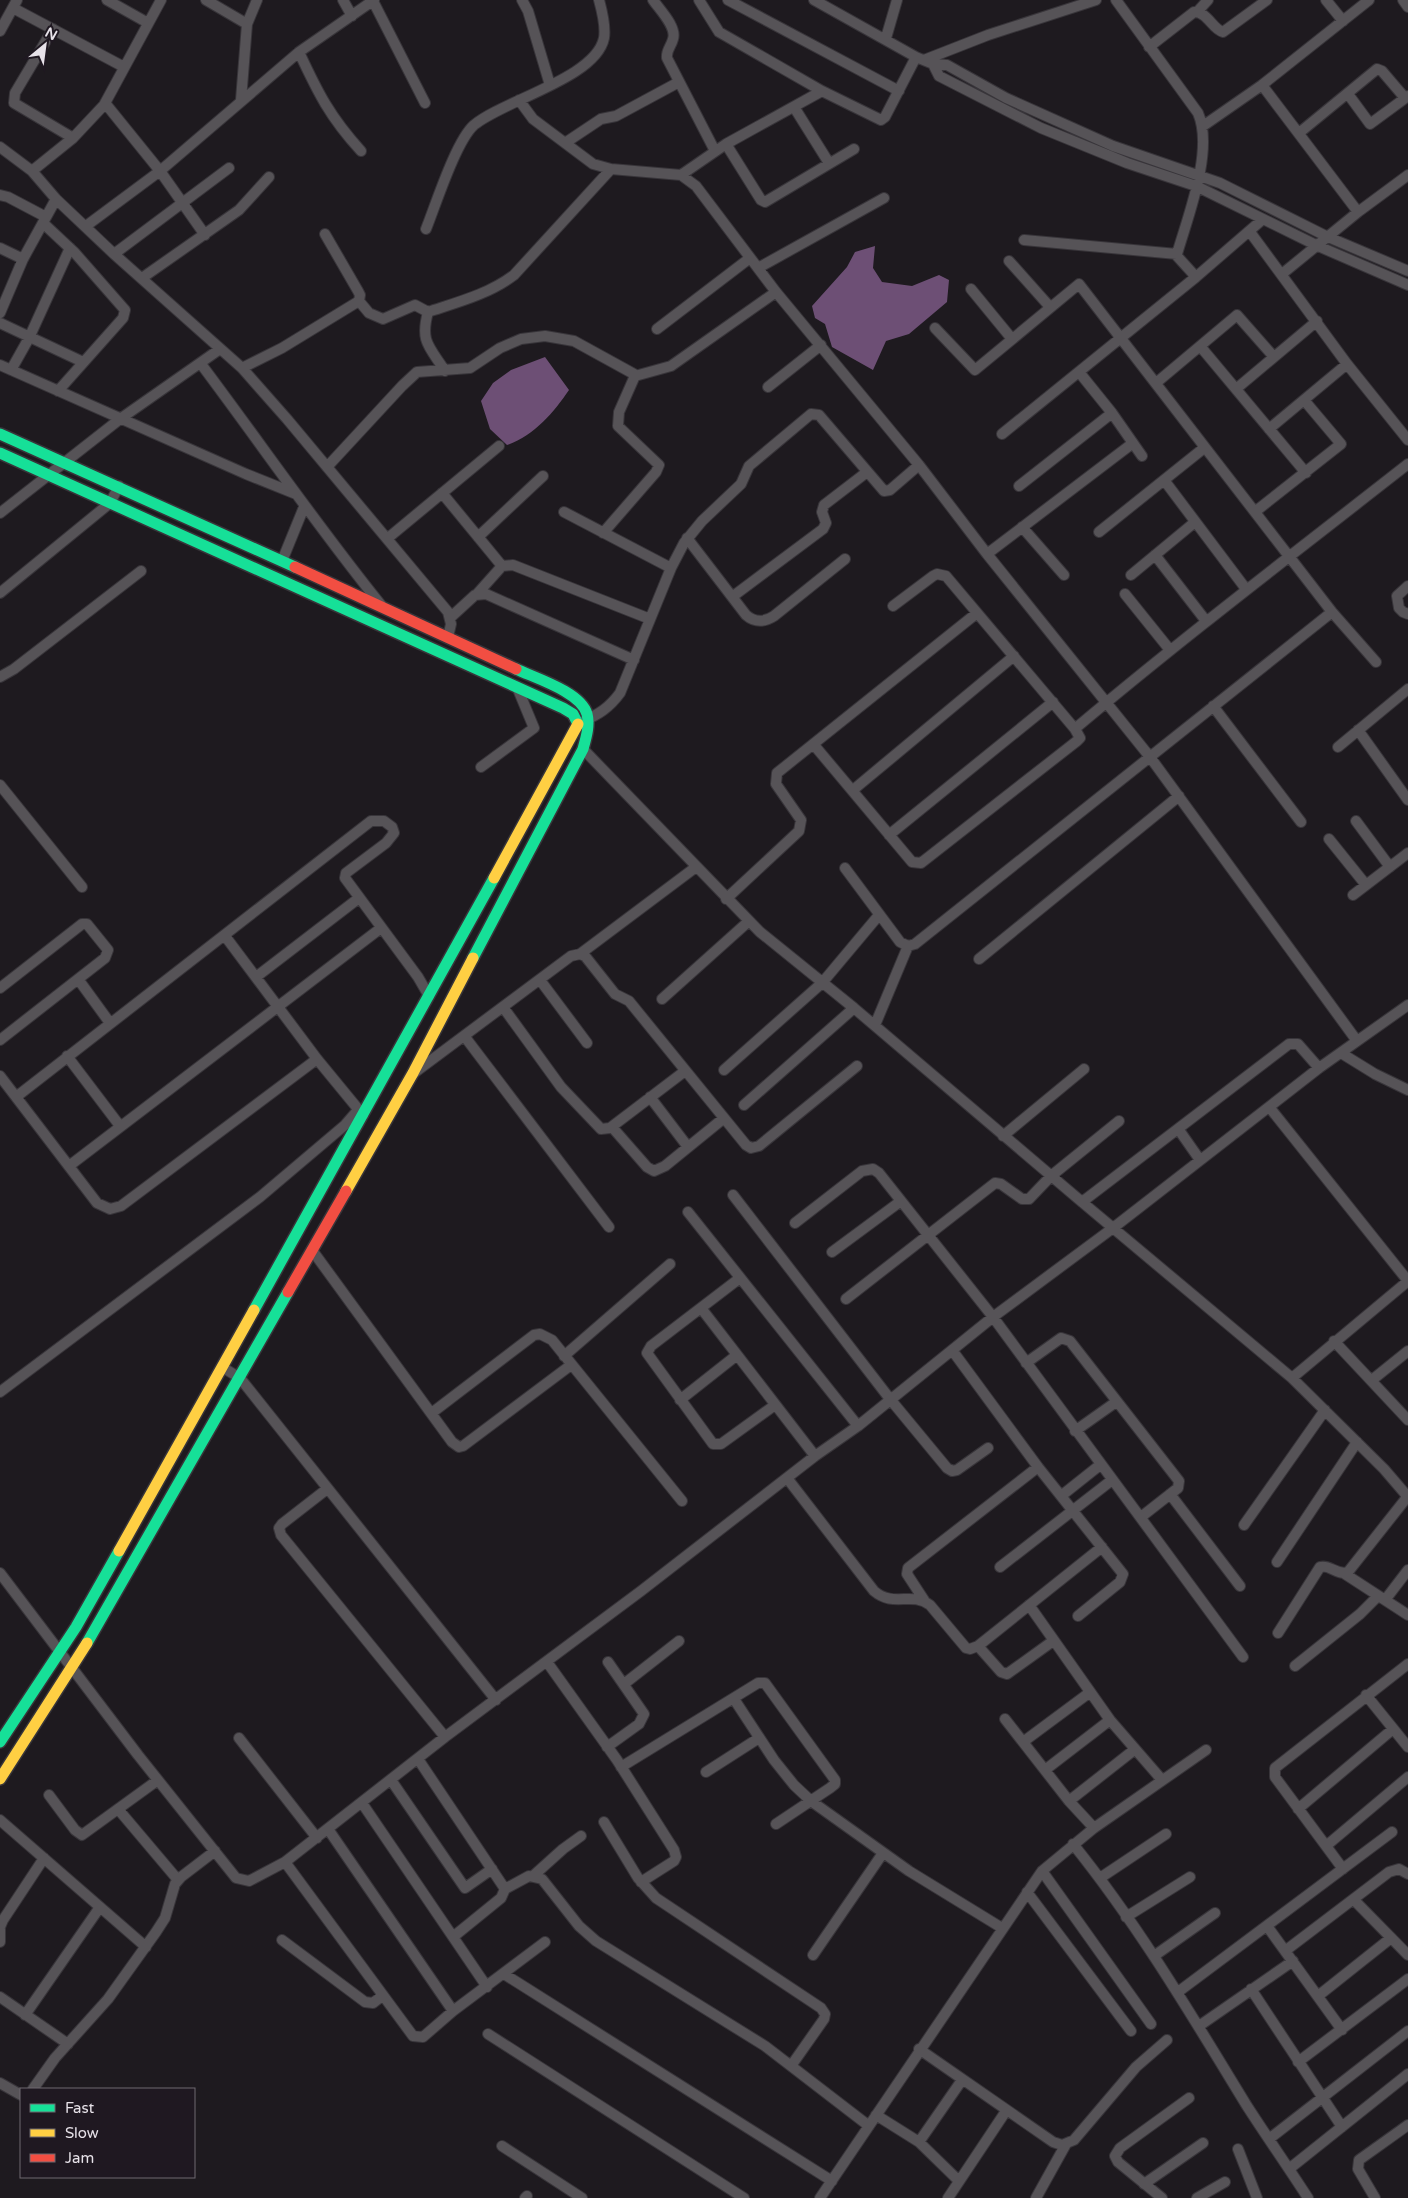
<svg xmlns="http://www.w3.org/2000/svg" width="1408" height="2198" font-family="'Varela Round',sans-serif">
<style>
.water{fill:#6d4f75}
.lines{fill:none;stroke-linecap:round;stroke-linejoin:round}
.street-casing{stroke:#38353a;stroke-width:12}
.fast-casing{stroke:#38353a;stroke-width:14}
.slow-casing{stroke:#38353a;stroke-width:14}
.jam-casing{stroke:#38353a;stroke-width:14}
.street{stroke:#565357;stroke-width:10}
.fast{stroke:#16e098;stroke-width:11}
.slow{stroke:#ffcf43;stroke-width:11}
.jam{stroke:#f24e42;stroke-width:11}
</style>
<rect width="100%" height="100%" fill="#1e1a1f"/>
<!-- water -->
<path class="water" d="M875,246L873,268L882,282L912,286L939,275L949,280L947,302L909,334L886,341L873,370L832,347L825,324L815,318L812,306L847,267L855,252Z
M545,357L569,390C554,412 534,436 507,445L490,429L481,401L493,383L511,370Z"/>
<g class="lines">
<!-- street casing -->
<g class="street-casing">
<path id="street" d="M107,0L148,23
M206,0L247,24
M343,0L352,16
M522,0L528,11L550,85
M653,0C660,10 677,27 673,39C671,47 666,50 667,58L715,151
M699,0L719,32L822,91L881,120L885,117L916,57
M728,0L899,91
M814,0L916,57L933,64L947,65L1006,98L1113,146L1220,183L1328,237L1408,271
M1326,0L1343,21
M1403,0L1408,7
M373,1L425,103
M13,8L124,67
M1198,11L1208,0
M53,29L15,93L14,103L73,138
M0,31L17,0
M886,38L897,0
M1149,47L1194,12C1208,12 1212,29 1223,32L1267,0
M299,52C318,93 330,117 361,151
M924,60L988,35L1096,0
M933,64L939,76L1041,128L1127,163L1196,186L1318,246L1408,285
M1262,85L1358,212
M1348,94L1370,124L1408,96
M241,100L247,24L257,0
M519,100L533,119L593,164L611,169L681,175L696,186L776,292L919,465L987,554L1150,757L1357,1041
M105,103L160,171L205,235
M794,107L829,163
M1203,126L1262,85L1369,0
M1299,133L1377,69L1382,71L1405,98
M565,143L601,119L616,116L679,82
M726,144L761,200L765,202L854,149
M0,147L32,171L56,199L114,254L242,368L287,419L448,612L451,624L448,637
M32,171L73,138L104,105L161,0
M681,175L726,144L822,91
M0,195L8,197L46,217
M43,223L75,253L125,310L123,318L58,391
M86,226L160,171L299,52L374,0
M426,229C436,204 456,141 474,125C504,100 596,78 604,38C606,26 602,11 599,0
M1250,232L1347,364L1408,440
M1024,240L1177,254C1188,216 1214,150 1198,113L1116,0
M0,248L23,259
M114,254L229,168
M1176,255L1196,277
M1009,261L1050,307
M758,268L884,198
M1282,274L1358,212L1408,175
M142,278L239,210L269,177
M971,289L1012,339
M359,301L369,313L383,319L415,305L428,312C458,302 489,294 514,275L611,169
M428,312C420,342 429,346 445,371
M0,313L23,259L56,199
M0,323L83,362
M935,328L975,370L1079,284L1332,612L1376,662
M657,329L750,258
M1200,346L1306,473
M201,364C261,444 318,527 381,605
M0,365L246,474L296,494
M242,368L282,348L359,301L360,295L358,291L325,234
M11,370L29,338L70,248
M635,376L671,366L776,292
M1156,383L1237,315L1274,357
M768,387L821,345
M1236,389L1317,321
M1112,413L1142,456
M1269,429L1347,364
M1002,434L1196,277L1263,219
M327,467L402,386L417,372L470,368L500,348L521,339L545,336L574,341L634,374V378L619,412L618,426L659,465L656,472L603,533
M1164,480L1246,589
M1019,486L1112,413L1079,372
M442,493L502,566
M1256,511L1341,444L1304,400
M564,512L671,568
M0,513L120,419L220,349
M1022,527L1064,575
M1099,532L1204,448
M478,537L543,476
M388,538L499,446
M687,538L746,615C755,623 765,622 774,616L845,559
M987,554L1133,443
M1155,555L1206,621
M282,561L304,507
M1131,575L1195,522
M1408,586L1397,596L1399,608L1403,612L1408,614
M0,593L110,503L119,486
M477,594L502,566L513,565L650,619
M1125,594L1170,650
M732,597L823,529L826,523L822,512L824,505L867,472
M893,606L933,576L937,574L946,576L1075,729
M451,617L475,595L486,594L634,660
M0,677L14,669L141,571
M1213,706L1301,822
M582,722C599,714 609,708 620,693L671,568L684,543L702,521L741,484L749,466L811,414L819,415L884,491L890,490L919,465
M1358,730L1408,800
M814,745L912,862L921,863L1077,741L1080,738L1075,729L1077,727C1185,636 1297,551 1408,464
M1338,747L1408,689
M583,749L760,932L854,1008L1082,1202L1292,1378L1384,1469L1408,1497
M481,767L534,728L517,687
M0,785L82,887
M853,790L1014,656
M1356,821L1390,867
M889,835L1053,702
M1329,839L1366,885
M845,868L900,942L908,946L915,944L1332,612
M1353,895L1408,853
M726,899L799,831L801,820L776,784L777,773L977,613
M225,936L317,1059L363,1115
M580,954L585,956L615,994L629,1001L746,1145L751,1148L759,1146L857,1066
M979,959L1179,796
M256,977L359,898
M78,979L110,1023
M540,980L587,1043
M0,988L82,924H87L108,950L105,958L0,1040
M662,999L749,921
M503,1007L561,1087L601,1129L610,1128L685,1071
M875,1025L908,946
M465,1037L609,1227
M1341,1053L1375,1074L1408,1090
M67,1056L120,1126
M724,1070L822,983L879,915
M414,1073L571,956L580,954L696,867
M0,1076L97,1203L110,1209L121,1206L317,1059
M16,1097L371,821H384L392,827L394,833L386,843L346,873L345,878L418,977L429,996
M650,1097L688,1147
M744,1105L854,1008
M1270,1108L1408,1281
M612,1127L647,1167L654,1171L665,1166L724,1118
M1179,1130L1200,1160
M1003,1136L1084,1069
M69,1166L381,928
M733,1195L890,1399L947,1468L952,1471L957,1470L988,1448
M1082,1202L1289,1044H1298L1319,1068
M688,1212L858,1426
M795,1223L862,1171L873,1169L879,1173L993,1317L1243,1657
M312,1250L452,1442L459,1447L463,1446L571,1365
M832,1252L901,1201
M740,1278L651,1346L647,1353L713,1444H721L775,1405
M846,1299L995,1183L1001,1184L1022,1199H1029L1051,1176L1119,1121
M701,1308L815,1456
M1334,1341L1408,1420
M952,1350L1038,1467L1123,1574L1120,1582L1078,1616
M564,1356L670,1264
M1026,1363L1061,1338L1070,1341L1179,1481L1178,1488L1141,1517
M222,1367L240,1378L496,1700
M1292,1378L1408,1281
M1372,1380L1408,1351
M0,1392L260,1197L345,1125L358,1110
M680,1400L737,1355
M433,1412L534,1335L540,1334L552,1340L682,1501
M1075,1431L1116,1402
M787,1478L874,1591C894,1608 911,1591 930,1605L966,1648L970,1649L978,1646L1102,1547
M327,1489L282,1524L279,1528L281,1535L445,1737
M1170,1494L1240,1586
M1061,1496L1100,1465
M1244,1525L1325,1410
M1277,1562L1357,1442
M1000,1567L1112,1480
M0,1573L138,1755L236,1878L249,1881L285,1862L445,1737L641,1591L815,1456L858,1426L993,1317L1113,1228L1319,1068L1408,1005
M1345,1574L1408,1615
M924,1600L907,1574L908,1568L1038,1467
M1385,1600L1408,1570
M1029,1605L1110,1720L1162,1780
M1278,1633L1320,1567C1330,1564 1337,1576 1348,1572L1408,1496
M978,1646L1001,1672L1007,1674L1053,1641
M547,1662L617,1760L674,1850L676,1857L674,1861L641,1882
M1295,1666L1360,1614L1378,1596
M624,1684L679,1641
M1366,1695L1408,1747
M734,1699L774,1760L794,1785L811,1801L909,1871L1002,1928
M1005,1719L1069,1801L1094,1828
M239,1738L317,1838
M1023,1742L1089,1693
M607,1747L639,1724L644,1714L608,1662
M418,1759L505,1889L501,1898L453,1937
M621,1767L758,1683H765L835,1780V1784L830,1788L776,1824
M1045,1770L1110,1720
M706,1772L759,1738
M391,1780L465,1888L492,1869
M49,1795L75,1830L82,1835L158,1780
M1069,1801L1134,1750
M362,1803L487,1987
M118,1809L178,1880
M1298,1809L1393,1729
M0,1820L146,1947
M604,1822L638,1878L656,1898L821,2008L825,2014L824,2019L791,2066
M328,1829L453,2011
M1073,1844C1139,1926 1192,2016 1247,2106C1267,2137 1288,2167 1308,2198
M1326,1846L1408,1777
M285,1862L413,2036L423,2037L453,2011L545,1942
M1343,1869L1275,1777V1768L1408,1664
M1042,1871L1151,2024
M533,1876L563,1849L581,1836
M1100,1878L1166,1834
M505,1889L529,1876L542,1879L579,1926L596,1941L765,2046L869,2126
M1027,1892L1131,2031
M1354,1900L1408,1955
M1126,1917L1190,1877
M1267,1926L1342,2030
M282,1940L365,2002L373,2003L382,1996
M0,1942V1927L3,1920L44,1858
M1285,1951L1389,1872L1399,1869L1408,1874
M813,1955L883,1853
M1154,1956L1215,1913
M504,1974L832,2181
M1251,1989L1342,2127
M1178,1992L1392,1832
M1318,1996L1391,1938
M0,1997L68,2044
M25,2015L100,1907
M1199,2026L1293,1961
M488,2034L744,2198
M919,2049L1053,2142L1062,2145L1074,2140L1136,2067L1167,2040
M1298,2062L1408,1979
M0,2083L21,2095
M33,2089L55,2058L108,1999L156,1932L165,1918L175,1884L181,1877L215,1851
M876,2115L919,2142L959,2181
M1269,2139L1408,2031
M919,2142L962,2080
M502,2146L582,2198
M1238,2149L1257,2198
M1289,2169L1408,2074
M1144,2184L1203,2143
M525,2198L527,2196
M820,2198L1042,1871L1094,1828L1206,1750
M948,2198L1006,2111
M1036,2198L1066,2144
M1162,2198L1118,2162L1115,2156L1120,2148L1189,2098
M1197,2198L1225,2182
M1375,2198L1358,2169L1359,2160L1408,2125"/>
</g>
<!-- fast casing -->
<g class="fast-casing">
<path id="fast" d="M0,434L295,567
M0,453L563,708L573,714L578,724
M473,958L583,749C586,738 590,725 587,714C581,692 535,678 516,669
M254,1310L494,878
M87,1643L288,1292
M0,1742L76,1627L119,1551"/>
</g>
<!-- slow casing -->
<g class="slow-casing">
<path id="slow" d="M494,878L578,724
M346,1191L413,1073L473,958
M119,1551L254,1310
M0,1779L87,1643"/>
</g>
<!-- jam casing -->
<g class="jam-casing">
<path id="jam" d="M295,567L516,669
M288,1292L346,1191"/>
</g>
<!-- street -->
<use href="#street" class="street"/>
<!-- fast -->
<use href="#fast" class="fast"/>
<!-- slow -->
<use href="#slow" class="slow"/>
<!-- jam -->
<use href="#jam" class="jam"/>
</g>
<!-- legend -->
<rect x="20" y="2088" width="175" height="90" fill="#1f1821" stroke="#6f6971"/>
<rect x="30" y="2104" width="25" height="8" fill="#16e098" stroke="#6f6971"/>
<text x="65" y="2113" font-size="15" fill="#e7e2e9">Fast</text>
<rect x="30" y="2129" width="25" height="8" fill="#ffcf43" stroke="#6f6971"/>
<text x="65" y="2138" font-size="15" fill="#e7e2e9">Slow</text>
<rect x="30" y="2154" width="25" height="8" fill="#f24e42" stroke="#6f6971"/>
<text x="65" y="2163" font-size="15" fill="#e7e2e9">Jam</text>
<!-- north arrow -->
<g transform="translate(45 45) rotate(29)" stroke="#1f1821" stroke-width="4" paint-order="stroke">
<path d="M0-4L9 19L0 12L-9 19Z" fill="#e7e2e9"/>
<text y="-8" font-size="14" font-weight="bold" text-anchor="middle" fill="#e7e2e9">N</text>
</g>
</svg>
